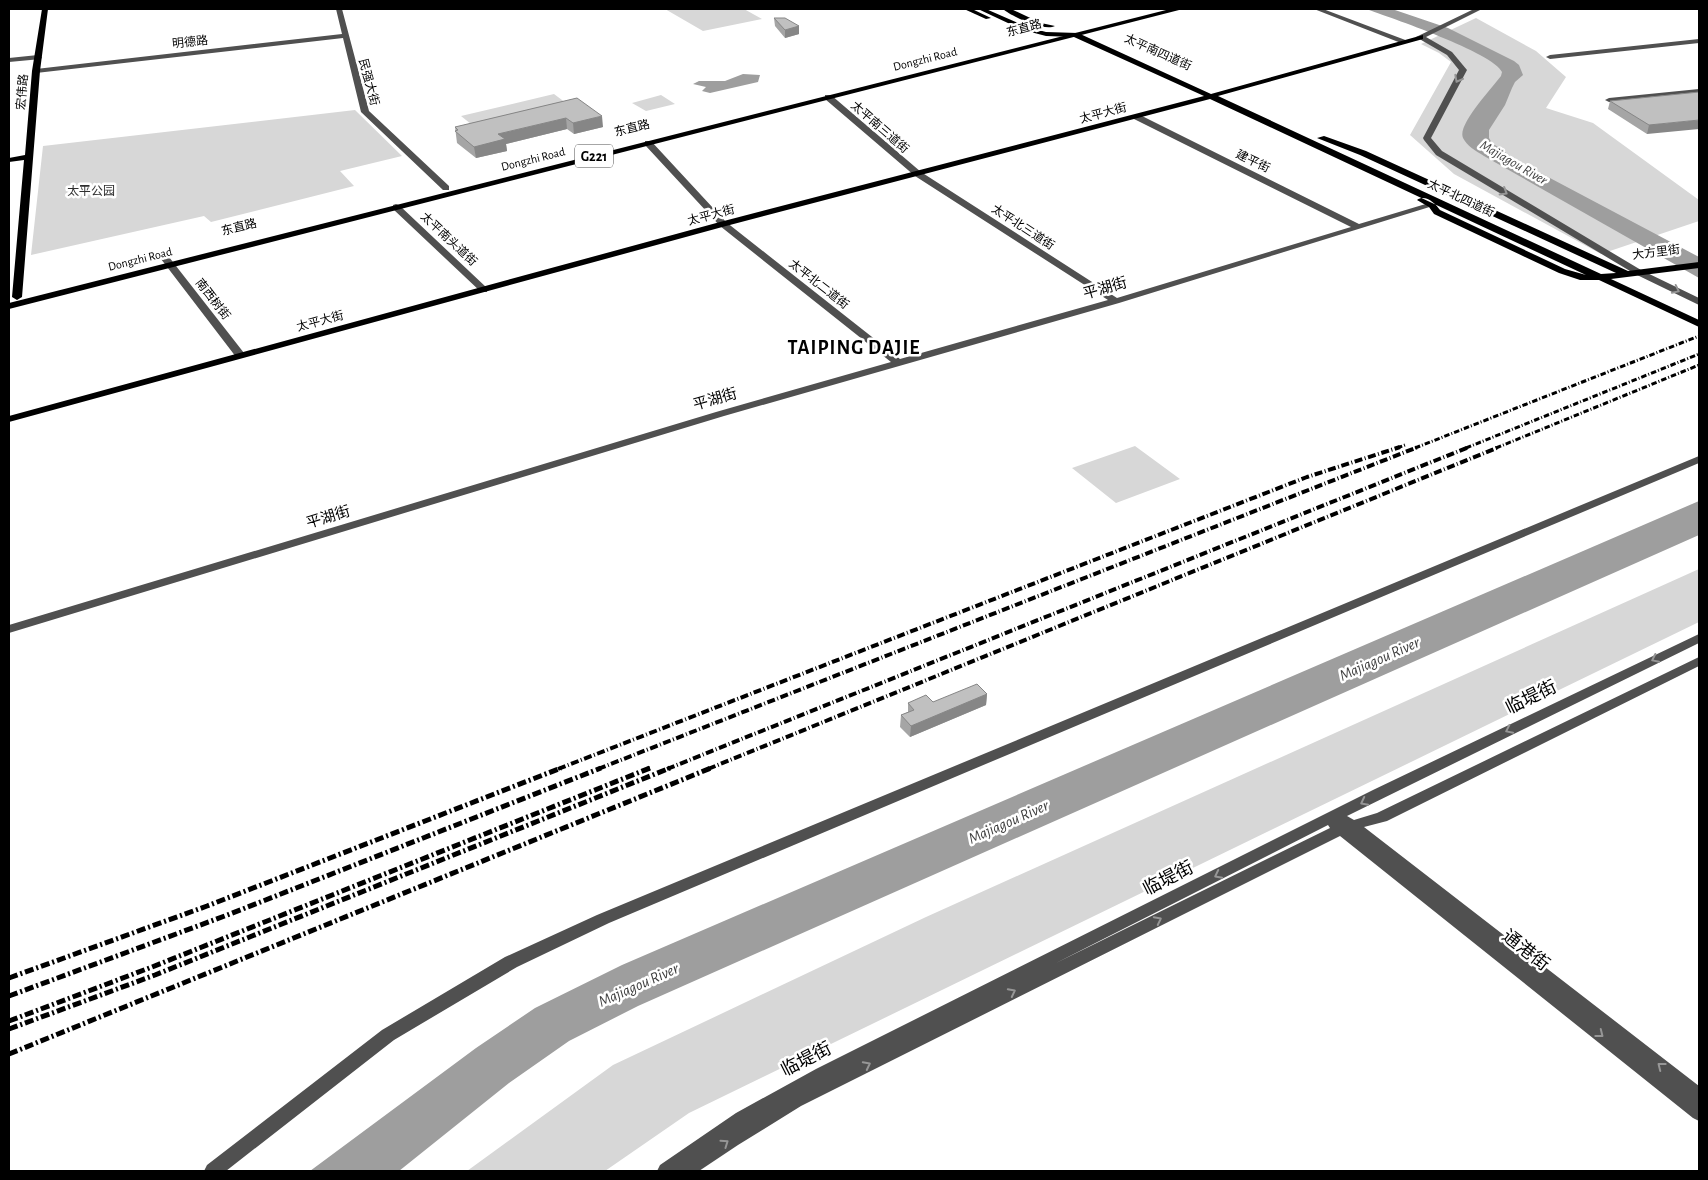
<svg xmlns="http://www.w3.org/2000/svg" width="1708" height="1180" font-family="'Alegreya Sans','Noto Sans SC',sans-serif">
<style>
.green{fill:#d7d7d7}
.water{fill:#9e9e9e}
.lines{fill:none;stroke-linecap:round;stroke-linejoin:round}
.minor{fill:#505050;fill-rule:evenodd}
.major{fill:#000;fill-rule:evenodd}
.highway{fill:#000;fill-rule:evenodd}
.rail-far2{stroke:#000;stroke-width:3;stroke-dasharray:5.5 2 1 2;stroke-linecap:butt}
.rail-far1{stroke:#000;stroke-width:4;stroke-dasharray:8 2.5 1 2.5;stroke-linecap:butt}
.rail{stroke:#000;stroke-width:5;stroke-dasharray:9 3 2 3;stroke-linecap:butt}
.wall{fill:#a5a5a5}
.shaded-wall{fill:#868686}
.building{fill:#c0c0c0;stroke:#868686}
.oneway{stroke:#969696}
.labels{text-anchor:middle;stroke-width:5;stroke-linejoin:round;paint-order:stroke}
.far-street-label{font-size:12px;fill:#000;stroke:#fff}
.far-park-label{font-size:12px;fill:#2e2e2e;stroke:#fff}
.shield{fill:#fff;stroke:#4c4c4c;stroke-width:1}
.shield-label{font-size:14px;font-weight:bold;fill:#000}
.far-water-label{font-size:14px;font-style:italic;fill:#3f3f3f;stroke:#fff}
.street-label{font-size:15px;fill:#000;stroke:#fff}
.water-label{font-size:16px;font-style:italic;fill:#3f3f3f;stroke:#fff}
.near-street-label{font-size:18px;fill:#000;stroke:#fff}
.district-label{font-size:20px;font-weight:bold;letter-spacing:1px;fill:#000;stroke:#fff}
</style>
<rect width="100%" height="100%" fill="#fff"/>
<!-- green -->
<path class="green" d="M665,9H744L762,19L703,31Z
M1476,18L1536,51L1566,77L1546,108L1593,123L1699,200V221L1601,254L1454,174L1410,135L1451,62L1439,53L1421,44Z
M554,94L570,106L476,128L461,116Z
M661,95L675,104L646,111L632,103Z
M355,110L402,156L340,171L354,186L211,222L204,216L31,255L43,146Z
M1135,446L1180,479L1116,503L1072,468Z
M1699,569V622L689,1113L605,1171H467L613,1065L926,917Z"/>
<!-- water -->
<path class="water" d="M1366,9H1392L1448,28L1514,61L1519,65L1523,75L1515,82L1512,88L1505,105L1489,130V138L1492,143L1516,160L1699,257V278L1484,156C1476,151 1467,146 1463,138C1457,125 1492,88 1501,76L1502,72C1494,53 1389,17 1366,9Z
M743,74L760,75L758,82L710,93L702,91L706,87L693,84L699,81H725Z
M1699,501V535L638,1006L569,1041L509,1083L399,1171H310L476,1048L535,1008L622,965Z"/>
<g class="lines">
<!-- minor -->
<path class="minor" d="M336,9H342L369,111L449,186V190H443L361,112L343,38L36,73L32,71L36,69L342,34Z
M1314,9H1323L1408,41L1401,43Z
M1474,9H1482L1426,37L1452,52L1467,70L1431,138L1442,151L1641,270L1699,298V305L1635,274L1436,155L1424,140L1423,138L1459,70L1447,55L1416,37Z
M1699,39V43L1550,59L1546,57L1550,55Z
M38,55L42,57L41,59L9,62V58Z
M1699,89V93L1609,102L1605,100L1609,98Z
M825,95H831L921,172L1117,298L1351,227L1134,119V115H1140L1359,224L1429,203L1436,205L1119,303L724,416L9,633V625L716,412L891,362L720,226L645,145V141H651L726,222L900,359L1108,300L915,176L825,99Z
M396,204L399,205L487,288V292H481L393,209V205Z
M166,256L169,257L244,353V357H236L161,259Z
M1699,456V463L609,923L517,967L394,1040L226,1171H204L207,1165L382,1030L505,957L597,915Z
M1699,634V643L1347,816L1354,820L1377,813L1699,657V666L1387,821L1364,827L1699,1086V1121L1693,1118L1340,836L801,1106L738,1145L699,1171H657L660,1165L736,1113L816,1069L1373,790ZM1328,825L1330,828L1056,963Z"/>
<!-- major -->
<path class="major" d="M42,9H48L40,71L22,297L17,300L12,297L24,160L9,162V158L25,155L32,71Z
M964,9H972L991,18L986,19Z
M978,9H986L1027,27L1046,32L1078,33L1211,94L1423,35V39L1218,96L1601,274L1616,273L1360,155L1317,138L1324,136L1366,151L1628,271L1699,262V268L1611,279L1699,320V327L1599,280H1580L1559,273L1434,214L1429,207L1417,200C1425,194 1435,203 1440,210L1565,269L1586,275L1210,99L726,226L9,422V416L720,222L1204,96L1074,37L1046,36L1023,30Z
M1003,9H1011L1041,23L1055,26C1044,32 1011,16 1003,9Z"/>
<!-- highway -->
<path class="highway" d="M1170,9H1183L9,309V303Z"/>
<!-- rail-far2 -->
<path class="rail-far2" d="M1397,448L1405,445
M1415,448L1699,336
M1466,448L1699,354
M1496,448L1699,365"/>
<!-- rail-far1 -->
<path class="rail-far1" d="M558,769L1307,477L1400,447
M598,769L1418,447
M647,769L650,768
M667,769L1469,447
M708,769L1499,447"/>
<!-- rail -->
<path class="rail" d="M9,978L207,906L561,768
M9,996L230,914L601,768
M9,1021L152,967L650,768
M9,1029L155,975L670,768
M9,1054L711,768"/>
</g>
<!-- wall -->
<path class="wall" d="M774,18L799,26V34L785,38L775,26Z
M1699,92L1647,134L1608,109L1610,101Z
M577,98L603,127L574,134L567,129L506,144L507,151L476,158L457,143L455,127Z
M987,694L986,705L910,737L900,727L901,715L908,712V703L933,702Z"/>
<!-- shaded-wall -->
<path class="shaded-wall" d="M799,26V34L785,38V30Z
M602,116L603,127L574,134L573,123Z
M566,118L567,129L506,144L507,151L476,158L474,147L498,134Z
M1699,120V129L1647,134L1649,125Z
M987,694L986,705L910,737L911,726Z"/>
<!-- building -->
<path class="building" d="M774,18H785L799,26L785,30Z
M1699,92V120L1649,125L1610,101Z
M577,98L602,116L573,123L566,118L498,134L505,139L474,147L455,131L458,130L455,127Z
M977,684L987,694L911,726L901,715L914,710L908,703L926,695L933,702Z"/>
<!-- one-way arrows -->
<defs><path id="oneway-chevron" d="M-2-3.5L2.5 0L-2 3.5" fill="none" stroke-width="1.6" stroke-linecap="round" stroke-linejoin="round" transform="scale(1.25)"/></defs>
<g class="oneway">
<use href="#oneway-chevron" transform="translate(1458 79) rotate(118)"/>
<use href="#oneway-chevron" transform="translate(1504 192) rotate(31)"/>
<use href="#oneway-chevron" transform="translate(1676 290) rotate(26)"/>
<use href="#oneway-chevron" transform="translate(1655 659) rotate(154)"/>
<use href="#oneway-chevron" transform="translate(1509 730) rotate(154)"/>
<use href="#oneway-chevron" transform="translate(1364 802) rotate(153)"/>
<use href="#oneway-chevron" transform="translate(1218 875) rotate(153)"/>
<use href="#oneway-chevron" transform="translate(1158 920) rotate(-27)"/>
<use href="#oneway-chevron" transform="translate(1012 992) rotate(-27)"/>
<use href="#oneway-chevron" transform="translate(1600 1034) rotate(38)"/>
<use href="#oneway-chevron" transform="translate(867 1065) rotate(-27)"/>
<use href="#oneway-chevron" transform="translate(1661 1066) rotate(-142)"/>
<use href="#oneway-chevron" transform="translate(725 1143) rotate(-35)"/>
</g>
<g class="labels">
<!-- far-street labels -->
<g class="far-street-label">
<text transform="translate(1024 28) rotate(-15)" y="4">东直路</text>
<text transform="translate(190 42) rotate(-6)" y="4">明德路</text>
<text transform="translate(1158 52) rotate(24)" y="4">太平南四道街</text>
<text transform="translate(925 59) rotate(-14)" y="4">Dongzhi Road</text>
<text transform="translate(369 82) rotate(75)" y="4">民强大街</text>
<text transform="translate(22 92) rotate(-85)" y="4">宏伟路</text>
<text transform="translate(1103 113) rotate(-15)" y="4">太平大街</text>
<text transform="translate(880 127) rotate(41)" y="4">太平南三道街</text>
<text transform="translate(632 128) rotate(-14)" y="4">东直路</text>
<text transform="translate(533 159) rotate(-14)" y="4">Dongzhi Road</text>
<text transform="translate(1253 161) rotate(26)" y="4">建平街</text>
<text transform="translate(1461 198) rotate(25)" y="4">太平北四道街</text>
<text transform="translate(711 215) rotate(-15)" y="4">太平大街</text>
<text transform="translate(239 227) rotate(-14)" y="4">东直路</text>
<text transform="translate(1023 227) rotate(33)" y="4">太平北三道街</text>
<text transform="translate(449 239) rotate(43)" y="4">太平南头道街</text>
<text transform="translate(1656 252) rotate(-7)" y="4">大方里街</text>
<text transform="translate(140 259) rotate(-14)" y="4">Dongzhi Road</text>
<text transform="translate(819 284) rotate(38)" y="4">太平北二道街</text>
<text transform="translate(213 299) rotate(52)" y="4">南西树街</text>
<text transform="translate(320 321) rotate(-15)" y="4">太平大街</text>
</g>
<!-- far-park labels -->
<g class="far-park-label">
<text x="91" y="195">太平公园</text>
</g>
<!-- shield labels -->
<rect class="shield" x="575" y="144.5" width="38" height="23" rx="4"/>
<g class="shield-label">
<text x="594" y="161">G221</text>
</g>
<!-- far-water labels -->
<g class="far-water-label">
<text transform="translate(1514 162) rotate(30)" y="5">Majiagou River</text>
</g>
<!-- street labels -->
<g class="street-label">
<text transform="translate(1105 288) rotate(-16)" y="5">平湖街</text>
<text transform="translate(715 399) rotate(-16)" y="5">平湖街</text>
<text transform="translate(328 517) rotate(-17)" y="5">平湖街</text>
</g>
<!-- water labels -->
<g class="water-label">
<text transform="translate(1379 658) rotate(-24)" y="6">Majiagou River</text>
<text transform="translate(1008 821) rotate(-24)" y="6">Majiagou River</text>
<text transform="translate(638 984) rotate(-24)" y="6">Majiagou River</text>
</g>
<!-- near-street labels -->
<g class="near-street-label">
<text transform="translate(1531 697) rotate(-26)" y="6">临堤街</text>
<text transform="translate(1168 878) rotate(-27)" y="6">临堤街</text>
<text transform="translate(1526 950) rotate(38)" y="6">通港街</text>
<text transform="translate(806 1059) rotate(-27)" y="6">临堤街</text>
</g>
<!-- district labels -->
<g class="district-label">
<text x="854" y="354">TAIPING DAJIE</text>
</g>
</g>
<!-- border -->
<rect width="1708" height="1180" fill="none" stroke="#000000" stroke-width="20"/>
</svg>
